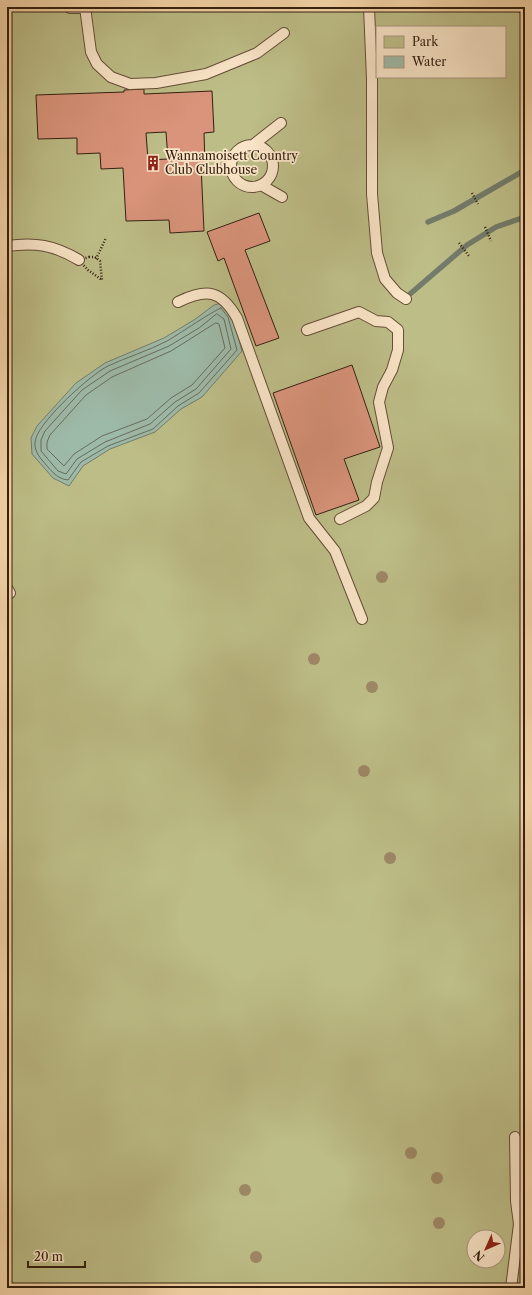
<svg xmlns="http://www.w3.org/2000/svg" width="532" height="1295" font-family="'Libre Caslon Text',serif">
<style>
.green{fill:#bdbd87;stroke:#786e4c;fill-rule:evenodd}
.water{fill:#9db9a7;stroke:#737c6b}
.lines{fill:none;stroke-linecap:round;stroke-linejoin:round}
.shore{stroke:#686c5c;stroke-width:1}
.stream{stroke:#737c6b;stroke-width:5.5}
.building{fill:#da947b;stroke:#342010;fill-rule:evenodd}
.lane-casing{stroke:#644e36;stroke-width:12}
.path{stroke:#342010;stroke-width:2.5;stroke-dasharray:1 2;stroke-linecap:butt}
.lane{stroke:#f9e4c7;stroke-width:10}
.tree{fill:#9e8765}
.labels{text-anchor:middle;stroke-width:3.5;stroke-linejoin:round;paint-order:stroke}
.poi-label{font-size:12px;fill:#342010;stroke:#f9e4c7;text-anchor:start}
</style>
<rect width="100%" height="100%" fill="#f6d6a9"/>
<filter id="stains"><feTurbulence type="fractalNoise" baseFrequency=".005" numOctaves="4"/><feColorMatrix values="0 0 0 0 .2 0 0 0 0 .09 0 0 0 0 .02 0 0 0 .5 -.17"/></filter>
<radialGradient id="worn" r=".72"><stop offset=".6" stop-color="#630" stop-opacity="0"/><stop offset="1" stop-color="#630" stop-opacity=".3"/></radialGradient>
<!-- green -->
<path class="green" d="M7,7H525V1288H7ZM377,27H505V77H377ZM474,1237H498V1261H474Z"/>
<!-- water -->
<path class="water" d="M222,303L232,314L242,351L202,397L181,409L155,432L110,449L83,466L69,486L53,478L32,454L31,438L37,426L76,383L105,363L164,338L194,320L214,305Z"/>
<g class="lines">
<!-- shore -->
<path class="shore" d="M221,308L228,317L237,350L199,393L178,406L153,429L108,446L81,462L68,480C56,479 49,468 42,460C37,454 33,447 36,438C42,419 90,375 108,366C127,357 148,351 167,341C176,336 216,309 221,308Z
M217,314L224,319L231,349L196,389L175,402L150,424L105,442L77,459L66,474L58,471L41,451V440L45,431L82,390L110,371L169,346L199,328Z
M216,323L219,324L225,348L192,385L171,398L147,419L102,436L74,454L64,466L47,449V442L50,435L86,395L112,377L171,351Z"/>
<!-- stream -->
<path class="stream" d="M428,222L454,211L525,170
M410,294L467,245L496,227L525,217"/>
</g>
<!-- building -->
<path class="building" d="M144,89V94L212,91L214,132L204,133L205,165H201L204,231L170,233L169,220L126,221L123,168L101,169L100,153L77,154V138L38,139L36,95L124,92V90ZM166,132L168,159L148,160L146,133Z
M259,213L270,241L245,250L279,338L256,346L224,258L218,261L207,232Z
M352,365L380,447L344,459L359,500L316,515L273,393Z"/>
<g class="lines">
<!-- lane casing -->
<g class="lane-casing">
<path id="lane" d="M85,7L91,52L97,64L111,77L130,84L156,83L206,74L257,53L284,33
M369,7L372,79V194L377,253L385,279L397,293L406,299
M521,7L525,8
M70,8H85
M231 166a21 21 0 1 1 42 0a21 21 0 1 1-42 0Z
M253,145L281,123
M261,185L282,197
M7,246C35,242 54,245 79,260
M178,302C207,288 221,290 237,318L309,518L335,551L362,619
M307,330L359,312L376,321L388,322L398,330V350L392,370L383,387L379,402L388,448L377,482L374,498L366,506L340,519
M7,588L10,593
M511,1288L519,1224L516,1201L515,1137"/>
</g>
<!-- path -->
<path class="path" d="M472,193L478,204
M485,227L491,241
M459,243L469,256
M89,257H95L100,261L102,280L88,270L79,260Z
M96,259L106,238"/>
<!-- lane -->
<use href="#lane" class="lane"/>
</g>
<!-- trees -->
<g class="tree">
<circle cx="382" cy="577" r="6"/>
<circle cx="314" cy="659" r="6"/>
<circle cx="372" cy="687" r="6"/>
<circle cx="364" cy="771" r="6"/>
<circle cx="390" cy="858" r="6"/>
<circle cx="411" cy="1153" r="6"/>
<circle cx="437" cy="1178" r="6"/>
<circle cx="245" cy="1190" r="6"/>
<circle cx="439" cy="1223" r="6"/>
<circle cx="256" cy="1257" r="6"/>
</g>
<!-- icons -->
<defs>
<g id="building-bare" transform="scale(1.2)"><path d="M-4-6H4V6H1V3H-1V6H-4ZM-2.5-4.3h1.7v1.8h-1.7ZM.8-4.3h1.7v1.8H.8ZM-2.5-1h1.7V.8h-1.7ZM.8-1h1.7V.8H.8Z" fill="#8f2418" stroke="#f9e4c7" stroke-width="2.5" paint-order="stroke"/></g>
</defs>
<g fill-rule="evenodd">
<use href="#building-bare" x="153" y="163"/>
</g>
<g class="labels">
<!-- poi labels -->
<g class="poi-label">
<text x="165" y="160">Wannamoisett Country<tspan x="165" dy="14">Club Clubhouse</tspan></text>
</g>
</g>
<!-- margin -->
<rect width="532" height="1295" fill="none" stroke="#f6d6a9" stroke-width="24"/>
<rect x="8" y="8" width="516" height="1279" fill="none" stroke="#342010" stroke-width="2"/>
<rect x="12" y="12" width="508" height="1271" fill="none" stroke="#342010"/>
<!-- legend -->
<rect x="376" y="26" width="130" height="52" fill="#f9e4c7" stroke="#aa967e"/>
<rect x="384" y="36" width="20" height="12" fill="#bdbd87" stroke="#aa967e"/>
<text x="412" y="46" font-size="12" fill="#342010">Park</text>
<rect x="384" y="56" width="20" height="12" fill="#9db9a7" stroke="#aa967e"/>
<text x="412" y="66" font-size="12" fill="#342010">Water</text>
<!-- north arrow -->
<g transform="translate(486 1249) rotate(225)"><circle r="19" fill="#f9e4c7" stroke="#aa967e"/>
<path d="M0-3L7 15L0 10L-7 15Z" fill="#8f2418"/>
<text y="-6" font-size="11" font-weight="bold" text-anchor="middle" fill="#342010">N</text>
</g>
<!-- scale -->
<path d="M28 1261v6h57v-6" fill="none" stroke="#342010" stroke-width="2"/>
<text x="34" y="1261" font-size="12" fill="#342010" stroke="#f9e4c7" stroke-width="3" paint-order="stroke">20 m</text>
<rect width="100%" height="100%" filter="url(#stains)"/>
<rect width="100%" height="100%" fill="url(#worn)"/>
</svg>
